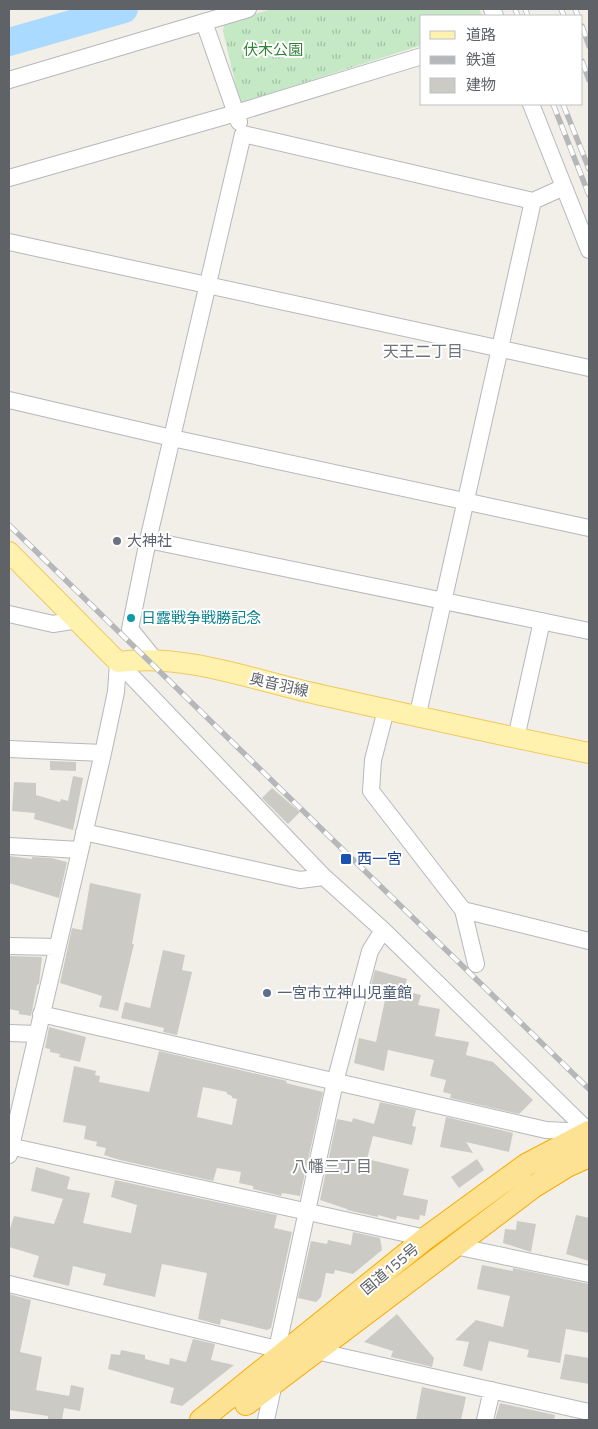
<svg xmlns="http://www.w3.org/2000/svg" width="598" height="1429" font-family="'Titillium Web','Noto Sans JP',sans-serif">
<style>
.grass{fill:url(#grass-tufts)}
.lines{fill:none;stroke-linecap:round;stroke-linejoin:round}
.river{stroke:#aadaff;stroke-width:28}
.building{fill:#cccac5;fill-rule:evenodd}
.minor-casing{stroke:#b5b8bc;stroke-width:18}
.major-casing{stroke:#f2c960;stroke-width:22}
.highway-casing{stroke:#f9ab00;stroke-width:24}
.minor{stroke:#fff;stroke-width:16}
.major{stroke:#fff2af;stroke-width:20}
.highway{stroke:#fde293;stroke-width:22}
.rail-casing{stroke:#b6b7b8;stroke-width:5.5}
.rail{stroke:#fff;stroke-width:4;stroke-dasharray:11;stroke-linecap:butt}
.worship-dot{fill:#6b7280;stroke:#fff;stroke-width:2}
.culture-dot{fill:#0f9aa8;stroke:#fff;stroke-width:2}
.transit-dot{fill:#1a4fb4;stroke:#fff;stroke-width:2}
.service-dot{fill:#5c6f8a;stroke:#fff;stroke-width:2}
.labels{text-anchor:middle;stroke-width:4;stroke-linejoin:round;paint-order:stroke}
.park-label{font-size:15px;fill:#348238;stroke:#fff}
.worship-label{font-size:15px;fill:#5b616d;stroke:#fff;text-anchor:start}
.culture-label{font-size:15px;fill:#0d838f;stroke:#fff;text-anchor:start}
.street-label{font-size:15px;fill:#5f6368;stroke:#fff}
.transit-label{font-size:15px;fill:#164399;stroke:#fff;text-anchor:start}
.service-label{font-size:15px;fill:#4e5e75;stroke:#fff;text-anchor:start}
.neighbourhood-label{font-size:16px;fill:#70757a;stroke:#fff}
</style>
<defs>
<pattern id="grass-tufts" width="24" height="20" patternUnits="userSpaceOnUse" patternTransform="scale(1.25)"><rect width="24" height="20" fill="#c5e8c5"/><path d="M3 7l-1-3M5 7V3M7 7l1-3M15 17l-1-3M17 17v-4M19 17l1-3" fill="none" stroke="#a3c0a4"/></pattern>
</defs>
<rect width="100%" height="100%" fill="#f1efe8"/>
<!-- grass -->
<path class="grass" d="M272,9H479L482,16H422V45L240,103L223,31L224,23Z"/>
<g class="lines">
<!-- river -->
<path class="river" d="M9,42L124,9"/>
</g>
<!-- building -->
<path class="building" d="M50,761L76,762V771L50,770Z
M73,776L83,778L73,830L34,819L35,813L12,811L14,782L36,783V795L60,802L61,799L68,801Z
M272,788L300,812L288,824L262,798Z
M9,856L32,859V857L51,858L67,862L59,898L9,883Z
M90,883L141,894L132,944H134L118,1011L99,1007L102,996L60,983L72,928L82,930Z
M163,950L185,955L182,970L192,972L177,1035L163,1032L164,1028L121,1018L125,1002L150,1008Z
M9,956L42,957L39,984L37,985L31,1016L19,1014V1011L9,1009Z
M375,970L407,979L404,991L421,995L418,1005L440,1009L435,1036L469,1042L466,1055L493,1062L533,1100L519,1114L450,1098L451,1094L443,1092L446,1080L430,1076L434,1060L388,1050L384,1071L354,1063L359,1038L376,1042L385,1000L368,997Z
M49,1027L86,1037L80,1062L59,1057L60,1054L50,1052V1049L45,1048Z
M159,1051L287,1081L286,1083L323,1092L300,1196L282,1193L281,1196L253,1189V1186L239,1183L241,1172L217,1168L213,1181L120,1160L104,1155L106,1148L96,1146L97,1142L84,1139L86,1126L63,1122L74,1066L96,1071L95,1075L100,1076L99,1082L149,1092ZM203,1087L227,1092V1094L232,1096V1098L237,1099L232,1125L197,1117Z
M380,1102L416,1110L412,1126L416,1127L412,1145L373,1136L367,1159L409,1169L403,1195L428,1200L425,1216L420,1215L419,1220L397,1216L396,1220L378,1215V1217L347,1210V1209L320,1200L337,1119L352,1122L353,1118L374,1124Z
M446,1117L513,1133L509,1152L466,1142L473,1153L440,1147Z
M477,1159L484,1170L459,1188L451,1177Z
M36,1167L70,1177L67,1189L90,1193L83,1223L131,1233L137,1205L111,1197L115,1180L277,1215L274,1228L292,1232L271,1328L267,1330L221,1319L220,1325L198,1319L207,1273L162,1264L155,1297L103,1285L106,1274L73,1266L69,1286L33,1277L39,1256L9,1247V1232L14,1216L54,1224L63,1199L31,1191Z
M576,1215L589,1218V1261L566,1254Z
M517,1221L536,1224L531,1252L503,1243L505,1229L516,1230Z
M353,1232L380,1238L382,1250L353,1274L335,1270L334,1274L326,1273L321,1297L316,1302L298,1298L311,1241L327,1244L328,1240L351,1245Z
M482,1265L513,1271V1268L589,1284V1333L566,1329L560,1363L527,1357L529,1350L489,1341L482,1371L463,1366L469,1342L455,1340L476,1320L503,1327L510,1296L477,1289Z
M9,1294L31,1300L20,1352L42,1357L36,1390L69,1396L71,1385L84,1388L80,1411L64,1408L62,1420H59L48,1419V1416L9,1410Z
M397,1314L434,1358L432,1367L391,1357L393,1351L364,1342Z
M193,1339L215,1344L211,1360L234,1365L182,1406L170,1403L174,1388L108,1369L111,1354L120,1355L121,1350L145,1355V1359L169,1365L170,1358L186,1362Z
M565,1354L589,1358V1384L560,1379Z
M422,1387L466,1397L461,1420H416Z
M500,1403L555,1415L554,1420H495Z"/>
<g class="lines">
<!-- minor casing -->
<g class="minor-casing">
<path id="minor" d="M492,9L495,16
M204,22L239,122
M9,80L248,9
M531,104L589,250
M9,178L236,113L422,56
M9,242L589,368
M9,400L172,438L589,528
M148,540L589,631
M9,614L53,624L78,620
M155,660L130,629L148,540L243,134L533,201L564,187
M118,662L324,877L383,930L589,1132
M386,710L373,760L371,791L463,910L476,964
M417,718L533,201
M516,738L542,621
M9,749L103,753
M84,832L300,880L324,877
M9,846L80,850
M463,910L589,941
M9,946L57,947
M41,1014L546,1130L588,1132
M9,1033L37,1034
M9,1146L426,1238
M9,1155L103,753L116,692L118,662
M455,1246L589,1274
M9,1284L277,1349
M316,1351L589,1412
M266,1420L274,1383L269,1367L277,1349L335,1082L370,951L383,930
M485,1420L492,1390"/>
</g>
<!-- major casing -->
<g class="major-casing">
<path id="major" d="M9,552L118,662C180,653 248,678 308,692C402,713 495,734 589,753"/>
</g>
<!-- highway casing -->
<g class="highway-casing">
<path id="highway" d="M246,1404L533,1187L567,1166L589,1156
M201,1420L426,1238L526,1165L589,1132"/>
</g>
<!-- minor -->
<use href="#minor" class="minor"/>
<!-- major -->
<use href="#major" class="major"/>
<!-- highway -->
<use href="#highway" class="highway"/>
<!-- rail casing -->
<g class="rail-casing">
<path id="rail" d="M515,9L518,16
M525,9L528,16
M561,9L564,16
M575,9L578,16
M582,26L589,46
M582,61L589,80
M553,104L589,195
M563,104L589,169
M9,525L589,1089"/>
</g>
<!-- rail -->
<use href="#rail" class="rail"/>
</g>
<!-- markers -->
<circle class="worship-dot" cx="117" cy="541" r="5"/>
<circle class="culture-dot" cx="131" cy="618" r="5"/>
<rect class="transit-dot" x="340" y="853" width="12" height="12" rx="2.5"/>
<circle class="service-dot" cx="267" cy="993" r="5"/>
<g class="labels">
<!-- park labels -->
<g class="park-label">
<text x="273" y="55">伏木公園</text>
</g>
<!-- worship labels -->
<g class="worship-label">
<text x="127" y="546">大神社</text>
</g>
<!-- culture labels -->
<g class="culture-label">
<text x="141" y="623">日露戦争戦勝記念</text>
</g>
<!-- street labels -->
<g class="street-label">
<text transform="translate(279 685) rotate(13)" y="5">奥音羽線</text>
<text transform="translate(390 1269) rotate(-40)" y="5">国道155号</text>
</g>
<!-- transit labels -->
<g class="transit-label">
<text x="357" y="864">西一宮</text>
</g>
<!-- service labels -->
<g class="service-label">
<text x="277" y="998">一宮市立神山児童館</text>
</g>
<!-- neighbourhood labels -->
<g class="neighbourhood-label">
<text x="423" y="357">天王二丁目</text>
<text x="332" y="1172">八幡三丁目</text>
</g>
</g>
<!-- border -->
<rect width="598" height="1429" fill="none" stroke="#5f6368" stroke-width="20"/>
<!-- legend -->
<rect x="420" y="15" width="162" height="90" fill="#ffffff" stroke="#bfc1c3"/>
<rect x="430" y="31" width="25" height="8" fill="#fff2af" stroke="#bfc1c3"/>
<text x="466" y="40" font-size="15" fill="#5f6368">道路</text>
<rect x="430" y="56" width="25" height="8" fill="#b6b7b8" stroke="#bfc1c3"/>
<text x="466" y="65" font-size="15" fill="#5f6368">鉄道</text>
<rect x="430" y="78" width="25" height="15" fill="#cccac5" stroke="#bfc1c3"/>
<text x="466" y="90" font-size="15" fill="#5f6368">建物</text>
</svg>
